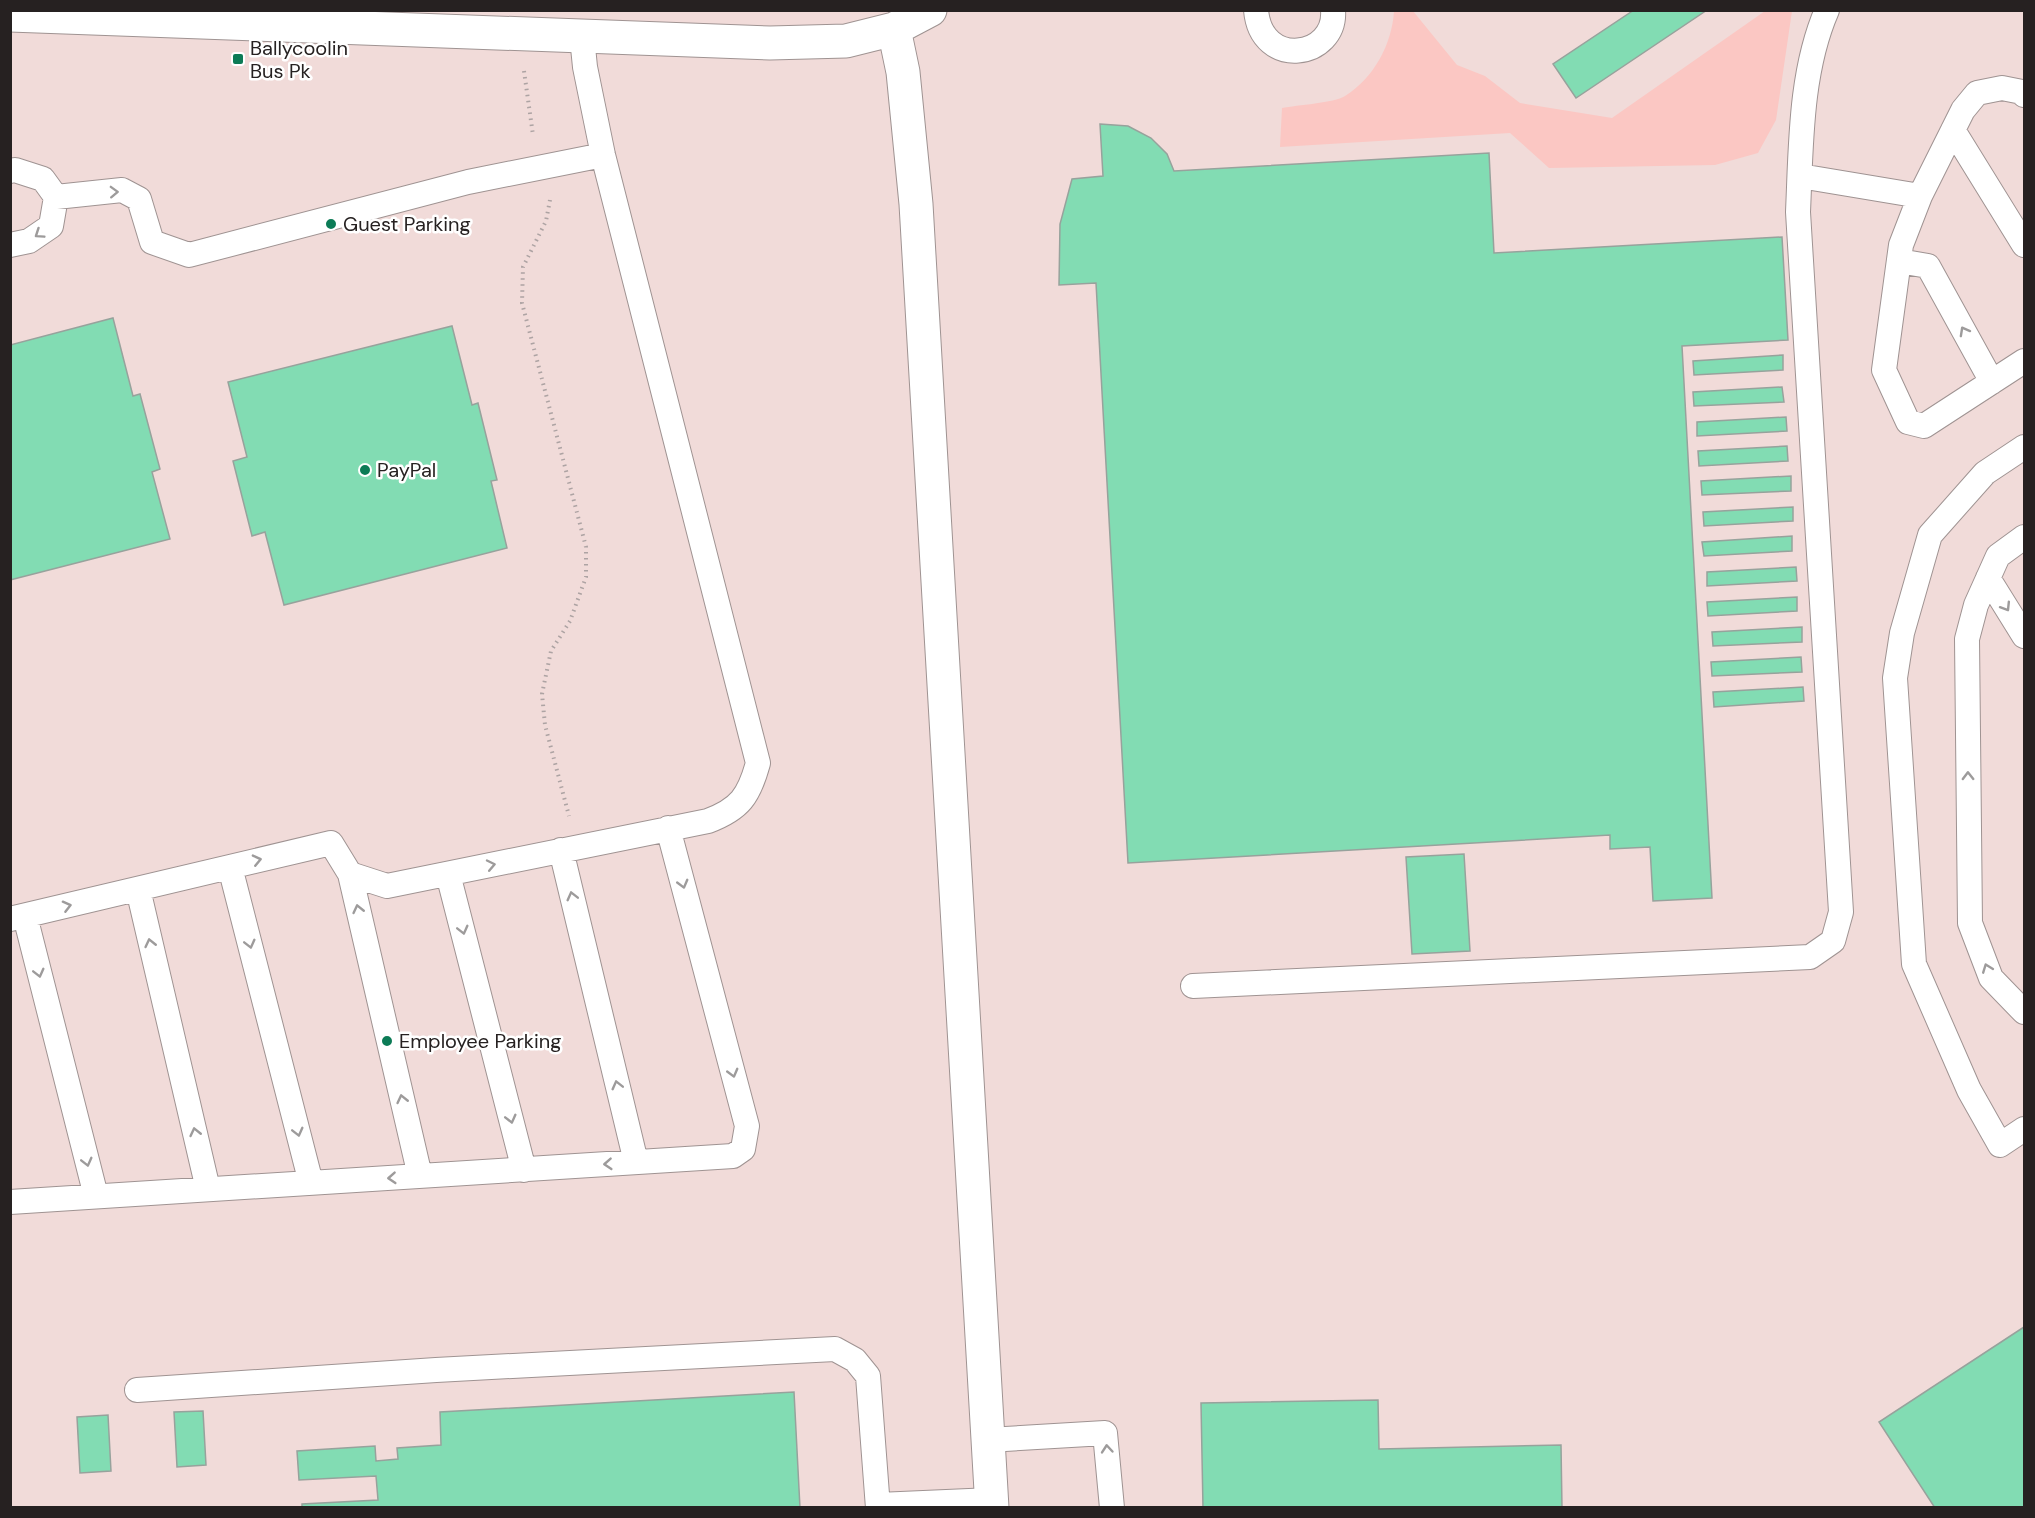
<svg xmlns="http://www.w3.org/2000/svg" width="2035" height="1518" font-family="'DM Sans',sans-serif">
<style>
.built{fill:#f1dbd9}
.green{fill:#fbc7c3}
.building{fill:#82dcb3;stroke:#97a29c;stroke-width:1.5}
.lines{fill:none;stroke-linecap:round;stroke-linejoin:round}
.service-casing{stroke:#9f9392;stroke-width:26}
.minor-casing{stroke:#9f9392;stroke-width:35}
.path{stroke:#ada3a3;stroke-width:4;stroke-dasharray:1.5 4.5;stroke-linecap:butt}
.service{stroke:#fff;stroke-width:24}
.minor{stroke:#fff;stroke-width:33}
.oneway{stroke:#9d9b9b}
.poi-dot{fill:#0c7b56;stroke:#fff;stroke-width:2}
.labels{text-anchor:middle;stroke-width:5;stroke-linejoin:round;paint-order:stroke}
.poi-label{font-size:20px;fill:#262121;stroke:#fff;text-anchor:start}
</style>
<rect width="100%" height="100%" fill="#f8ebea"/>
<!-- built -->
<path class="built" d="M10,11H2024V1507H11Z"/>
<!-- green -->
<path class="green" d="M1394,11H1413L1457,65L1485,76L1520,103L1612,118L1765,11H1792L1776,120L1758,153L1715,165L1549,168L1510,133L1280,147L1282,108C1297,105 1334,103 1345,96C1374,78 1392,44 1394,11Z"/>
<!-- building -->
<path class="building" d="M1634,10H1707L1576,98L1553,64Z
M1100,124L1128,126L1151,138L1167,154L1174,171L1489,153L1494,253L1782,237L1788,340L1682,346L1712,898L1653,901L1650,847L1610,849V835L1128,863L1096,283L1059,285L1060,224L1072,179L1103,176Z
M113,318L133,396L140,394L160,469L152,472L170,539L10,580V345Z
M452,326L472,405L478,403L497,480L491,481L507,548L284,605L265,532L252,536L233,461L247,457L228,382Z
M1783,355V370L1694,375L1693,361Z
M1782,387L1784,402L1694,406L1693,392Z
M1786,417L1787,431L1697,436V422Z
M1787,446L1788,461L1699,466L1698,451Z
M1791,476V491L1702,495L1701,481Z
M1793,507V521L1704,526L1703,512Z
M1792,536V551L1704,556L1702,542Z
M1796,567L1797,581L1707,586V572Z
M1797,597V611L1708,616L1707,602Z
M1802,627V642L1713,646L1712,632Z
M1801,657L1802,672L1712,676L1711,662Z
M1803,687L1804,701L1714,707L1713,692Z
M1464,854L1470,951L1412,954L1406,857Z
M2024,1327V1508H1935L1879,1422Z
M794,1392L800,1508H302V1504L378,1500L376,1476L299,1480L297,1451L375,1446L376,1461L398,1459L397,1448L441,1445L440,1412Z
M1378,1400L1379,1449L1561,1445L1562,1508H1203L1201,1403Z
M203,1411L206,1465L177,1467L174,1412Z
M108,1415L111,1471L80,1473L77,1417Z"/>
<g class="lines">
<!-- service casing -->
<g class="service-casing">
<path id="service" d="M1256,10C1261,70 1337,58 1333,10
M2024,95L2022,92L2002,88L1977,93L1963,110L1920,196L1901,245L1884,370L1908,422L1924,426L2024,361
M1953,130L2024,245
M10,171L15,170L43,179L56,197L51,226L29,241L10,245
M1800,176L1920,196
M56,197L122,190L139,199L152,242L189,255L468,182L603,155
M1899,261L1928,266L1992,382
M2024,447L1985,473L1930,535L1902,633L1895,678L1914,964L1969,1090L2000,1145L2024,1129
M2024,537L1998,556L1976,605L1967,639L1970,923L1991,978L2024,1012
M1988,578L2024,636
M561,850L636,1162
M230,867L311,1183
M350,874L420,1176
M448,874L524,1170
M138,889L208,1189
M25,916L96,1196
M10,919L331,843L350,874L387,886L708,821C740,809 749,796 758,763L603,155L585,67L582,37
M1193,986L1810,957L1833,941L1841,912L1798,212C1801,146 1800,72 1827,10
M10,1202L733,1156L743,1149L747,1126L668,828
M137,1390L436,1370L835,1349L855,1360L868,1376L878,1508
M988,1440L1105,1433L1112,1508
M878,1505L992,1500"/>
</g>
<!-- minor casing -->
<g class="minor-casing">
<path id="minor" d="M10,15L770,43L846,41L894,29L930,10
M894,29L903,72L916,204L992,1508"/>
</g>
<!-- path -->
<path class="path" d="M524,71L533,135
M550,200L546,221L523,267L522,303L586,547V577L570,621L551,651L542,694L545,725L569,816"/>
<!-- service -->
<use href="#service" class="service"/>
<!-- minor -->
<use href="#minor" class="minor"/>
</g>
<!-- one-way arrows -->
<defs><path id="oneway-chevron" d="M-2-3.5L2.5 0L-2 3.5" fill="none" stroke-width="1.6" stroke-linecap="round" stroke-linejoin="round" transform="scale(1.5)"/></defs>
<g class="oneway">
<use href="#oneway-chevron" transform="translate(114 192) rotate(-2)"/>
<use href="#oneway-chevron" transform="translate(39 234) rotate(146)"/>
<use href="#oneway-chevron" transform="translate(1964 331) rotate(-119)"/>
<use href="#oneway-chevron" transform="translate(2006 607) rotate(58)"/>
<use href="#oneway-chevron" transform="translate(1968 776) rotate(-91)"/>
<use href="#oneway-chevron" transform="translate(257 860) rotate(-13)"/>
<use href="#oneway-chevron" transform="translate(491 865) rotate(-12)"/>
<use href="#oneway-chevron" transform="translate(683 884) rotate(75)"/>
<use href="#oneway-chevron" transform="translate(572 896) rotate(-104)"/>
<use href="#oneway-chevron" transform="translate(67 906) rotate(-14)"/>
<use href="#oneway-chevron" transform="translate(358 909) rotate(-103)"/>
<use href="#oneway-chevron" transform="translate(463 930) rotate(76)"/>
<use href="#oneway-chevron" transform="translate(150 943) rotate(-103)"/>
<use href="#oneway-chevron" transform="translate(250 944) rotate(76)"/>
<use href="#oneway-chevron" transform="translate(1987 968) rotate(-111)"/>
<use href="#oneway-chevron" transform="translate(39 973) rotate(76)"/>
<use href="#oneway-chevron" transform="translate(733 1073) rotate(75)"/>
<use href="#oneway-chevron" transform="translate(617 1085) rotate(-104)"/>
<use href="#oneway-chevron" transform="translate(402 1099) rotate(-103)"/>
<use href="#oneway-chevron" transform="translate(511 1119) rotate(76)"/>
<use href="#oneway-chevron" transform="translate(195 1132) rotate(-103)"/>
<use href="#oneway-chevron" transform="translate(298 1132) rotate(76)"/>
<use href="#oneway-chevron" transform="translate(87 1162) rotate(76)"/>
<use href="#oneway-chevron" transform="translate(608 1164) rotate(176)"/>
<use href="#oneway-chevron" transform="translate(392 1178) rotate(176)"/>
<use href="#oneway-chevron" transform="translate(1107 1449) rotate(-95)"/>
</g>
<!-- markers -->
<g class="poi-dot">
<rect x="232" y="53" width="12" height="12" rx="3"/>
<circle cx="331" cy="224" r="6"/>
<circle cx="365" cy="470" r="6"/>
<circle cx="387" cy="1041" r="6"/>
</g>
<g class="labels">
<!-- poi labels -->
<g class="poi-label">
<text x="250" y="55">Ballycoolin<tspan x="250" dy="23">Bus Pk</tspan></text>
<text x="343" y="231">Guest Parking</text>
<text x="377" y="477">PayPal</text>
<text x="399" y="1048">Employee Parking</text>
</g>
</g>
<!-- border -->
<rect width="2035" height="1518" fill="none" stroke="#262121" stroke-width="24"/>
</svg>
